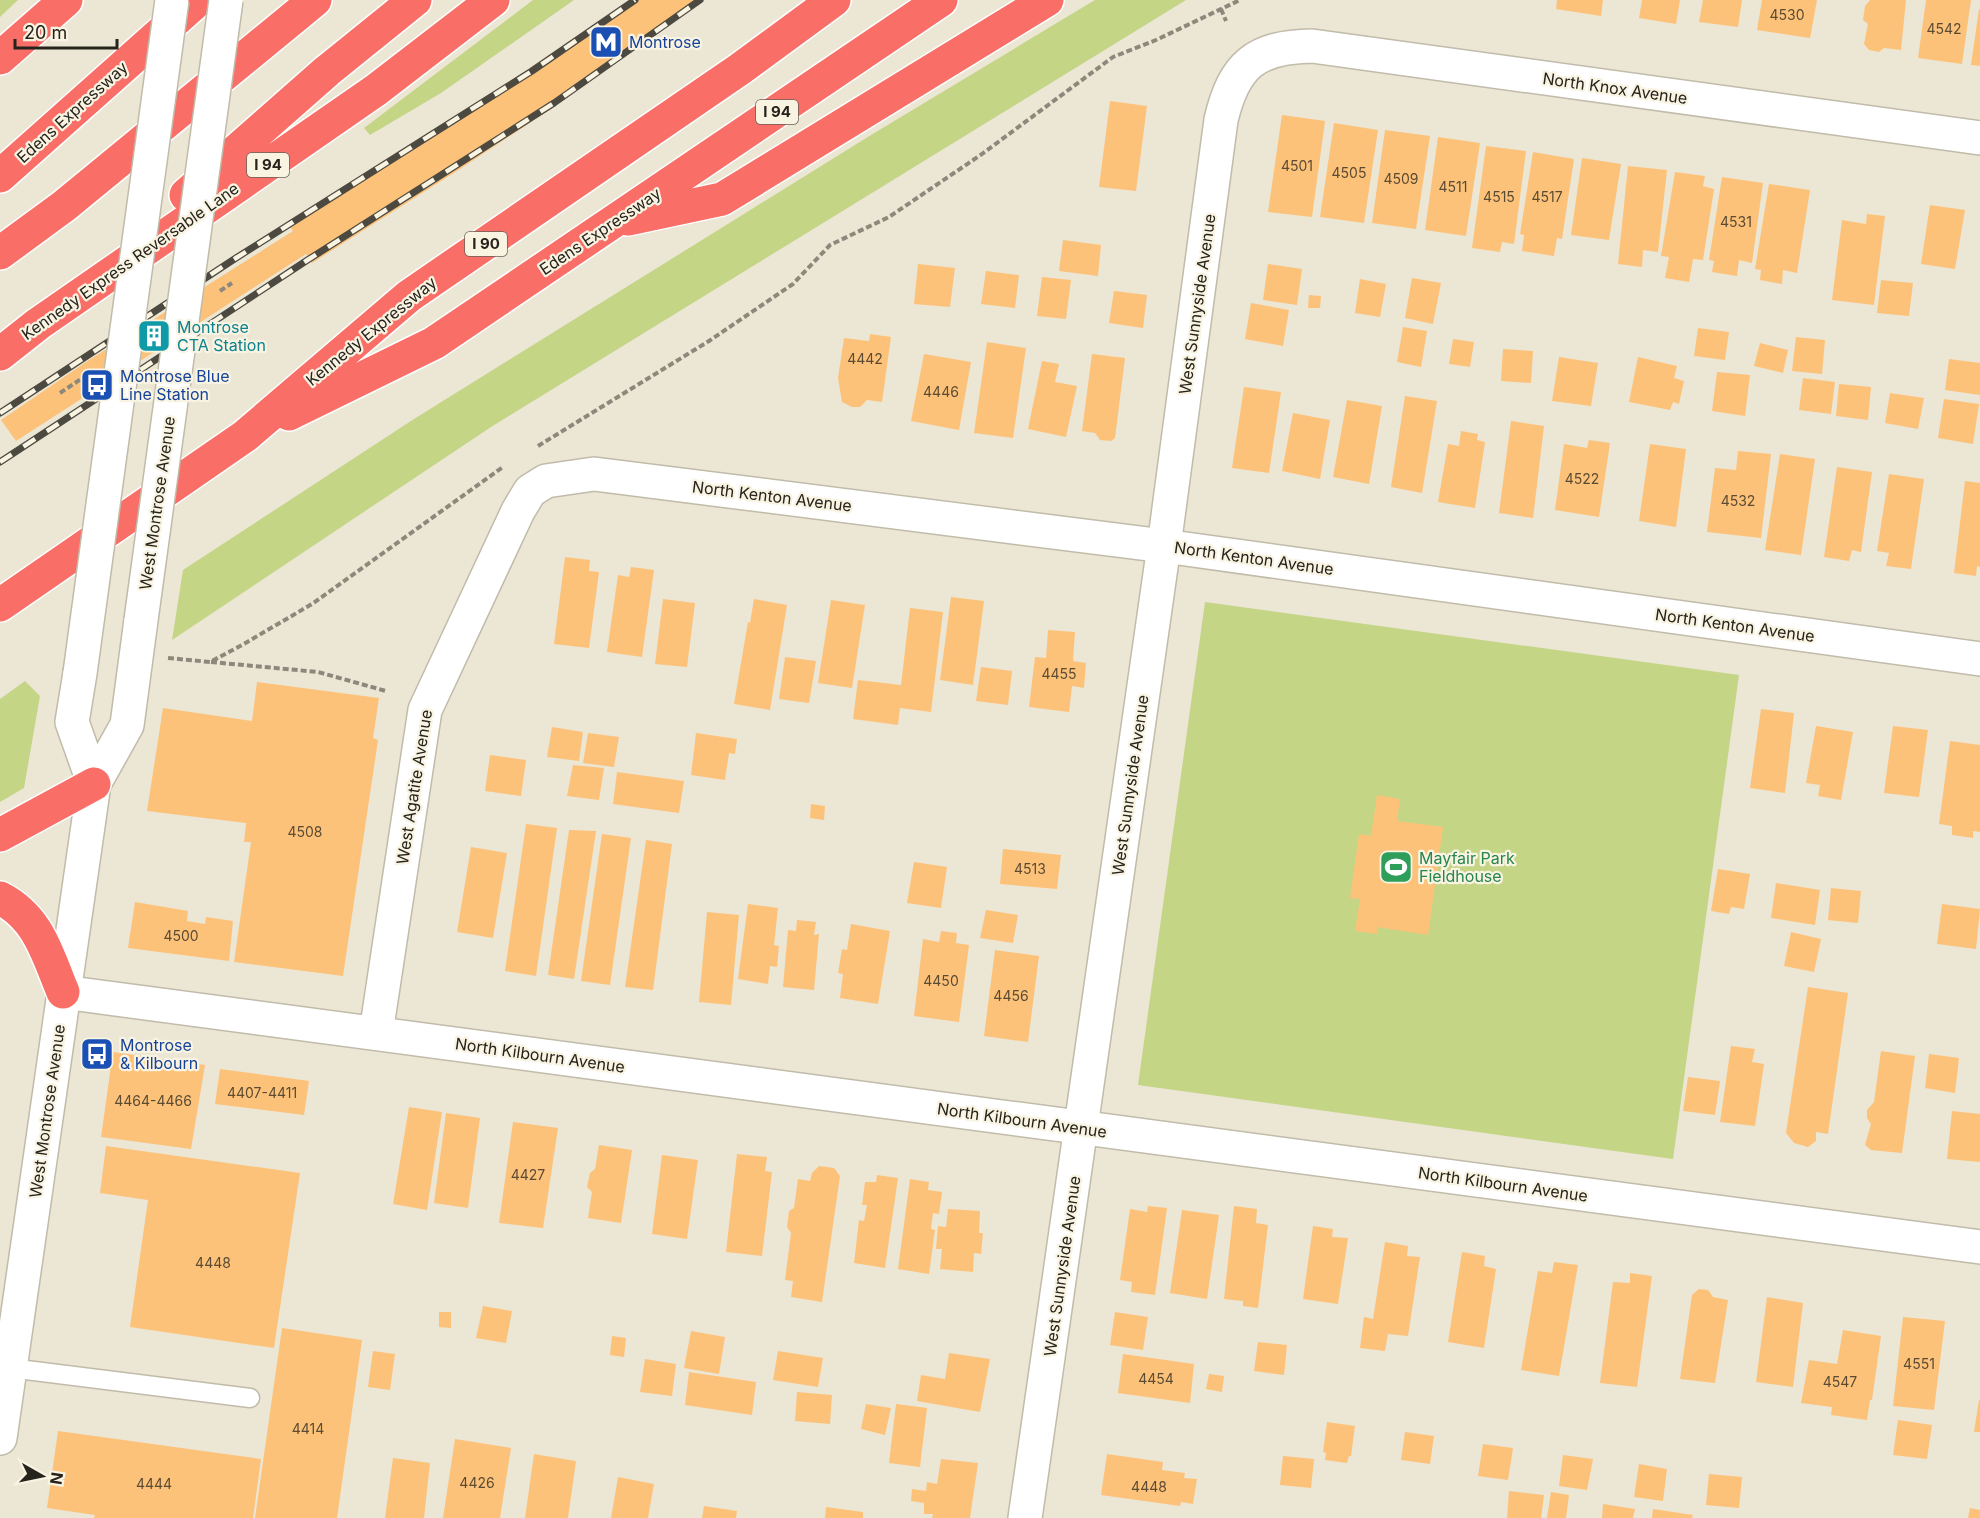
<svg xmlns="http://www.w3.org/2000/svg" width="1980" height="1518" font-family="Inter,sans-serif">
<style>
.green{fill:#c4d586}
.building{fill:#fdc279}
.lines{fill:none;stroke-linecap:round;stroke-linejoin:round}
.service-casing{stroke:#c1bbaa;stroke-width:21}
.minor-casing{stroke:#c1bbaa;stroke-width:36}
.secondary-casing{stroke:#c1bbaa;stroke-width:36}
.motorway-casing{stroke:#fff;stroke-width:36}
.path{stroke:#8c887b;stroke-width:4;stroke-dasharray:6 3;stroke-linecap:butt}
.service{stroke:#fff;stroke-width:18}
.minor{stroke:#fff;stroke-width:33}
.secondary{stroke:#fff;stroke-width:33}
.motorway{stroke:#f96e67;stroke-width:33}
.rail-casing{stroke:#4c4940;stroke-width:7}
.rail{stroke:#f9f3e2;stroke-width:4.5;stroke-dasharray:14;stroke-linecap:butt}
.secondary-bridge-casing{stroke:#c1bbaa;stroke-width:36;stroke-linecap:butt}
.secondary-bridge{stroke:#fff;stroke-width:33}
.labels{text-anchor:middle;stroke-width:4.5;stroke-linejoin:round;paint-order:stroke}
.number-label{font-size:14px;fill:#5b4b33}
.shield{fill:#f9f3e2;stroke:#656157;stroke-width:1.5}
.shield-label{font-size:15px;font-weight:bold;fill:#25231c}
.transit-label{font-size:16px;fill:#164399;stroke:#f9f3e2;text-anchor:start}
.street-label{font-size:16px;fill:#25231c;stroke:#f9f3e2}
.culture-label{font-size:16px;fill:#0d838f;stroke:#f9f3e2;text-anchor:start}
.leisure-label{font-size:16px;fill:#27864d;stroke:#f9f3e2;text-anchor:start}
</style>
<rect width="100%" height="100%" fill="#ece6d5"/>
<!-- green -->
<path class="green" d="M0,0H18L0,17Z
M533,0H574L441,93L370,135L364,128Z
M1095,0H1186L491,427L172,640L183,570L414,419L871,135Z
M1205,602L1739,675L1673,1159L1138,1085Z
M25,681L40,696L24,788L0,802V699Z"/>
<!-- building -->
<path class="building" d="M631,0H704L555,106L460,169L312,263L306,254L16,441L1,420L86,362L293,231L288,224L530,68Z
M1557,0H1603L1601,16L1556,9Z
M1642,0H1680L1676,24L1639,18Z
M1703,0H1742L1738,27L1699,22Z
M1762,0H1817L1810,38L1757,30Z
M1870,0H1906L1901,50L1884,48L1879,52L1869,50L1864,44L1868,24L1863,20L1865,6Z
M1926,0H1971L1962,64L1918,58Z
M1979,9H1980V66L1971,65Z
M1110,101L1147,106L1136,191L1099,187Z
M1282,115L1325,121L1312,217L1268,212Z
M1334,123L1378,130L1364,223L1320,217Z
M1385,130L1430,136L1416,229L1372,223Z
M1438,137L1480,143L1466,236L1425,230Z
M1486,146L1526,151L1514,244L1502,242L1500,252L1472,248Z
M1533,152L1574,159L1562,239L1557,238L1554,256L1522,251L1524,235L1520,234Z
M1582,158L1621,164L1609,240L1571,235Z
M1628,166L1667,170L1658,252L1643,250L1642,267L1618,264Z
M1675,172L1705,176L1703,186L1714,189L1703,260L1693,259L1689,282L1665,278L1669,257L1661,256Z
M1722,177L1763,183L1752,263L1739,260L1737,276L1712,272L1714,261L1709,260Z
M1769,184L1810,190L1797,273L1783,270L1782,284L1760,280L1761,270L1755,269Z
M1930,205L1965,210L1955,269L1921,264Z
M1867,214L1885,216L1874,305L1832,300L1842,220L1866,224Z
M1063,240L1101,245L1098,276L1059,271Z
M918,264L955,268L950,307L914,304Z
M1268,264L1302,269L1297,305L1263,300Z
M986,271L1019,275L1015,308L981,304Z
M1042,277L1071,280L1066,319L1037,316Z
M1412,278L1441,283L1433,324L1405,318Z
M1360,279L1386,284L1380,317L1355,313Z
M1881,280L1913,283L1909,316L1877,313Z
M1114,291L1147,295L1143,328L1109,323Z
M1309,295L1321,296L1320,308H1308Z
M1251,303L1289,310L1283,346L1245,339Z
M1403,327L1427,331L1421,367L1397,362Z
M1698,328L1729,332L1725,360L1694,356Z
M870,334L891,337L882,402L867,400L860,407H852L842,402L838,378L844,338L869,341Z
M1796,337L1825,340L1822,374L1792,371Z
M1453,339L1474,342L1470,367L1449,364Z
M987,342L1026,348L1013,438L974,433Z
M1760,343L1788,350L1783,373L1754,366Z
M1503,349L1533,351L1531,383L1501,381Z
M924,354L971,362L959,430L911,421Z
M1092,354L1125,358L1115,438L1111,441L1100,440L1095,433L1082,431Z
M1559,357L1598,363L1591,406L1552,401Z
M1638,357L1677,366L1674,378L1684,381L1679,404L1673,402L1670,410L1629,402Z
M1949,359L1980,363V395L1945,390Z
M1042,361L1059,364L1055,382L1077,386L1066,437L1028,429Z
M1717,372L1750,375L1745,416L1712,411Z
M1803,378L1835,382L1831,414L1799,410Z
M1839,384L1871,387L1868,420L1836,416Z
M1244,387L1281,392L1269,473L1232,468Z
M1890,393L1924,398L1918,429L1885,423Z
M1405,396L1437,401L1422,493L1391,487Z
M1944,399L1979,404L1973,444L1938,438Z
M1347,400L1382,406L1369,484L1333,477Z
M1293,413L1330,420L1320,479L1282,471Z
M1511,421L1544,426L1533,518L1499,513Z
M1461,431L1478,434L1477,440L1485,442L1475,508L1438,502L1448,444L1459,446Z
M1589,440L1610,443L1599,517L1555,510L1564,444L1587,448Z
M1650,444L1686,449L1676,527L1639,521Z
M1738,451L1771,454L1761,538L1707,532L1715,468L1736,470Z
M1780,454L1815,459L1801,555L1765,550Z
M1837,467L1872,472L1861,552L1852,550L1849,561L1824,557Z
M1889,474L1924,479L1911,569L1886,566L1889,553L1877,551Z
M1965,481L1980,483V567L1977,566L1976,576L1954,573Z
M565,557L590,560L589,571L599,572L589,648L554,644Z
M631,567L654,570L642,657L607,652L618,575L629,577Z
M951,597L984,601L973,685L940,680Z
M663,599L695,603L687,667L655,664Z
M754,599L787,605L770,710L734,704L748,622L750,623Z
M831,600L865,605L852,688L818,683Z
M910,608L943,612L931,712L900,708L898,725L853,719L858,680L901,685Z
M1048,630L1075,632L1073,661L1086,663L1084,688L1072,686L1069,712L1029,707L1035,657L1046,658Z
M785,657L816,661L809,703L779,699Z
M981,667L1012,671L1008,705L976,701Z
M257,682L379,698L373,738L378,740L343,976L234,962L251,842H244L246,823L147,811L163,708L252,721Z
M1761,709L1794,713L1785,793L1750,788Z
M1816,726L1853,732L1841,800L1818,796L1820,785L1806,783Z
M1893,726L1928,730L1919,797L1884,793Z
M552,727L583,732L579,761L547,757Z
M588,733L619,737L614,767L583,763Z
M696,733L737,739L735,754L729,753L725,780L691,775Z
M1950,741L1980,745V832L1973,831V838L1952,835V826L1939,824Z
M490,755L526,760L521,796L485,791Z
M573,765L604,768L599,800L567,796Z
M617,772L684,781L679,813L613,804Z
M1377,795L1400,799L1397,821L1443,827L1428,935L1377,927L1378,934L1355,931L1360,899L1350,898L1359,834L1371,836Z
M811,804L825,806L824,820L810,818Z
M526,824L557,828L536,976L505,971Z
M569,830L596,831L574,979L548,975Z
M602,834L631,838L610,985L581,981Z
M646,840L672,844L653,990L625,987Z
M471,847L507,853L493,938L457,932Z
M1003,849L1061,855L1057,889L1000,884Z
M914,862L947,867L941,908L907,903Z
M1718,869L1750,874L1744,909L1731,907L1729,914L1711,911Z
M1776,883L1820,890L1815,925L1771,918Z
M1831,888L1861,891L1858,923L1828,920Z
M135,902L188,911L187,921L205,924L206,917L233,921L229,961L128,948Z
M748,904L778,908L774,945L779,946L777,967L770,966L768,984L738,979Z
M1942,904L1980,909L1976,949L1937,944Z
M986,910L1018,915L1013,943L980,938Z
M707,912L739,915L731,1005L699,1002Z
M797,920L816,922L814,935L819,934L814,990L783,987L788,930L796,931Z
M851,924L890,931L878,1004L840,998L843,974L838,973L842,949L847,950Z
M941,931L957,933L956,943L969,945L959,1022L914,1016L923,939L939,942Z
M1791,932L1821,939L1814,972L1784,966Z
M995,950L1039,956L1028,1042L984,1036Z
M1808,987L1848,993L1828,1134L1816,1132V1141L1808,1147L1794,1143L1786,1133Z
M1731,1046L1755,1049L1752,1062L1764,1064L1755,1126L1720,1122Z
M1881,1051L1915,1056L1902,1153L1871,1150L1865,1145L1871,1124L1867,1118V1110L1874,1102Z
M113,1052L205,1065L191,1149L101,1137Z
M1929,1054L1959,1058L1955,1093L1925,1088Z
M220,1069L309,1081L304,1115L215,1104Z
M1688,1077L1720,1081L1715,1115L1683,1111Z
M409,1107L442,1112L427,1210L393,1204Z
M1952,1111L1980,1114V1162L1947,1159Z
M446,1113L480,1118L468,1208L434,1203Z
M513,1122L558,1128L543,1228L499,1223Z
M599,1145L632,1150L621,1223L588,1218L592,1192L587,1187L590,1173L595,1169Z
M106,1146L300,1173L274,1348L130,1327L148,1200L100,1193Z
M737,1154L767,1157L765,1171L772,1172L762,1256L726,1252Z
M662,1155L698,1160L687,1239L652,1234Z
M819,1166L834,1168L840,1176L822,1302L791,1297L793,1281L785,1280L791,1233L787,1227L789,1211L794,1208L798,1179L810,1181L812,1173Z
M877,1175L898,1178L885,1268L854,1263L859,1220L864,1221L867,1205H862L865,1182H876Z
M910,1179L929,1182L928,1190L942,1192L939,1214L933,1213L931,1229L935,1230L929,1274L898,1269Z
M1148,1206L1167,1208L1155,1295L1131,1292L1132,1282L1120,1280L1130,1209L1147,1212Z
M1234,1206L1257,1209L1256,1223L1268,1225L1258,1308L1243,1306V1301L1224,1299Z
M948,1209L980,1211L979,1233H983L981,1254L974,1253L973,1272L940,1269L942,1249H936L938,1226L946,1227Z
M1182,1210L1219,1215L1207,1299L1170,1293Z
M1313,1226L1333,1229L1332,1237L1348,1238L1338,1304L1303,1299Z
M1385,1242L1408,1246L1407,1256L1420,1257L1408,1336L1388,1334L1385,1351L1360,1348L1364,1317L1373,1319Z
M1462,1252L1485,1256L1484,1266L1496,1269L1484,1348L1448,1342Z
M1554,1262L1578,1265L1559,1376L1521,1370L1538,1271L1552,1273Z
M1630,1273L1652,1276L1637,1387L1600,1383L1613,1282L1630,1283Z
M1699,1289L1708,1290L1713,1297L1728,1300L1715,1383L1680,1379L1692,1295Z
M1767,1297L1803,1303L1793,1387L1756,1382Z
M483,1306L512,1311L506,1343L476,1338Z
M439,1312H451V1328L439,1327Z
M1115,1312L1148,1317L1143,1350L1110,1345Z
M1903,1317L1945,1321L1934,1410L1893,1406Z
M282,1328L362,1340L337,1518H255Z
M1843,1330L1881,1336L1872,1400H1870L1867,1420L1831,1415L1832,1407L1801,1403L1809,1360L1837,1364Z
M691,1331L725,1337L719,1374L684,1368Z
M612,1336L626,1338L624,1357L610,1355Z
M1258,1342L1287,1345L1284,1375L1254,1371Z
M373,1351L395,1354L390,1390L368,1387Z
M778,1351L823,1358L818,1387L773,1380Z
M949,1353L990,1359L980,1412L917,1401L921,1375L945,1379Z
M1123,1354L1194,1364L1190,1403L1118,1393Z
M645,1359L676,1364L672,1396L640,1392Z
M689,1372L756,1382L752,1415L685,1405Z
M1209,1374L1224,1376L1222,1392L1206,1389Z
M797,1392L832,1395L830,1424L795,1421Z
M1979,1400H1980V1432H1974Z
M866,1404L891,1408L885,1435L861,1429Z
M896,1404L927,1408L920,1467L889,1463Z
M1898,1420L1932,1425L1927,1459L1893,1455Z
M1327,1422L1355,1426L1351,1456H1349L1347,1463L1325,1460L1326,1453L1323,1452Z
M58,1431L261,1459L253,1518H94L95,1515L47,1508Z
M1405,1432L1434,1436L1430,1464L1401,1460Z
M455,1439L511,1448L500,1518H443Z
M1483,1444L1513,1448L1508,1480L1478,1476Z
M534,1454L576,1461L568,1518H525Z
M1107,1454L1163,1462L1162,1470L1185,1473L1184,1478L1197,1479L1193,1504L1181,1502L1180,1506L1101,1495Z
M1563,1455L1593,1459L1587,1490L1559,1486Z
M1283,1456L1314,1459L1311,1488L1280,1485Z
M393,1458L430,1463L424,1518H385Z
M941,1459L978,1463L970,1518H932L933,1514H924V1503L911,1501L912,1489L926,1491L927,1482L937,1484Z
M1639,1464L1667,1469L1663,1501L1634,1497Z
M1709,1474L1742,1477L1739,1508L1706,1505Z
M618,1477L654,1484L648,1518H611Z
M1509,1491L1544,1495L1541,1518H1507Z
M1551,1492L1569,1495L1566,1518H1547Z
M1603,1504L1635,1509L1633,1518H1602Z
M704,1506L737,1511L736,1518H702Z
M826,1507L863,1512V1518H825Z
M1970,1508L1980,1510V1518H1968Z
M1653,1509L1693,1515L1692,1518H1652Z"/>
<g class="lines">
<!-- service casing -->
<g class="service-casing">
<path id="service" d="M10,1368L250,1398"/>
</g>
<!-- minor casing -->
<g class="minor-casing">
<path id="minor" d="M63,992L1980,1247
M376,1033L425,710L518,511L530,491L546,481L594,474L1164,546L1980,659
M1025,1518L1164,546L1221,120C1234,65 1255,47 1312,46L1980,138"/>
</g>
<!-- secondary casing -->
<g class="secondary-casing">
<path id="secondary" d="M80,673L72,722L94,784
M0,1438L94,784L127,725L141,620"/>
</g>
<!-- motorway casing -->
<g class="motorway-casing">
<path id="motorway" d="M0,58L66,0
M0,176L198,0
M186,195L327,71L415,0
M628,219L722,199L1047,0
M0,253L64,206L315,0
M0,354L38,324L376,90L493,0
M289,414L434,343L941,0
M0,605L245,436L409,296L740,69L834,0
M0,835L94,784
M0,898C39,918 47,954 63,992"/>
</g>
<!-- path -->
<path class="path" d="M1221,9L1226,21
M220,291L232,283
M60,393L87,375
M538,446L709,341L793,284L830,245L889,217L982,154L1113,57L1156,40L1240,0
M168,658L210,662L242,645L312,604L503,467
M211,662L318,672L386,691"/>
<!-- service -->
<use href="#service" class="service"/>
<!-- minor -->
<use href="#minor" class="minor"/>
<!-- secondary -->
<use href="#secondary" class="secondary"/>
<!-- motorway -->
<use href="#motorway" class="motorway"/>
<!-- rail casing -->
<g class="rail-casing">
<path id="rail" d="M0,413L236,258L532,71L635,0
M0,462L306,261L554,103L700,0"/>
</g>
<!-- rail -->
<use href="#rail" class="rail"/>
<!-- secondary-bridge casing -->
<g class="secondary-bridge-casing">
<path id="secondary-bridge" d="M141,620L226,0
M80,673L172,0"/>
</g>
<!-- secondary-bridge -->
<use href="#secondary-bridge" class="secondary-bridge"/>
</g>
<!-- icons -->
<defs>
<g id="metro-square" transform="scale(1.725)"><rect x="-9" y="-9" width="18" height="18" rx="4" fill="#1a4fb4" stroke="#f9f3e2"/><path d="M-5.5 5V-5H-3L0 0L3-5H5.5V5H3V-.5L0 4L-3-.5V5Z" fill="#fff"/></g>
<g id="building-square" transform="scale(1.725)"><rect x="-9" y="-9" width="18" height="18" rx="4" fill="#0f9aa8" stroke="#f9f3e2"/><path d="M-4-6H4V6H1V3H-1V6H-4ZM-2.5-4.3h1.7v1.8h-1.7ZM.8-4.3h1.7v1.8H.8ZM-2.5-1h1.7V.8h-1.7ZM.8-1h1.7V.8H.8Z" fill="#fff"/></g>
<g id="bus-square" transform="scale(1.725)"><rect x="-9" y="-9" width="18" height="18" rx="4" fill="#1a4fb4" stroke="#f9f3e2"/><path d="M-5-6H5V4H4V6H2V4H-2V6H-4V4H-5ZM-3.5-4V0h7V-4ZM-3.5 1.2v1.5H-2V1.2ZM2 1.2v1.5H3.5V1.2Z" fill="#fff"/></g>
<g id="stadium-square" transform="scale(1.725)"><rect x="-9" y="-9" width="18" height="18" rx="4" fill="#2e9e5b" stroke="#f9f3e2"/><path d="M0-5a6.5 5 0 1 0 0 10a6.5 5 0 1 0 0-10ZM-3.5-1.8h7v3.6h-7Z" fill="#fff"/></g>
</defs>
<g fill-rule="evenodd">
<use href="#metro-square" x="606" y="42"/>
<use href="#building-square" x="154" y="336"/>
<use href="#bus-square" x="97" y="385"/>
<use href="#stadium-square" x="1396" y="867"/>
<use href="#bus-square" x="97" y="1054"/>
</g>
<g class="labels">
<!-- number labels -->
<g class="number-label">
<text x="1787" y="20">4530</text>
<text x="1944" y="34">4542</text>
<text x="1297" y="171">4501</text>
<text x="1349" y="178">4505</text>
<text x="1401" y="184">4509</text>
<text x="1453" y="192">4511</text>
<text x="1499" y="202">4515</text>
<text x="1547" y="202">4517</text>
<text x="1736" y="227">4531</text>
<text x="865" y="364">4442</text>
<text x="941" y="397">4446</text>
<text x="1582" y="484">4522</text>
<text x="1738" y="506">4532</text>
<text x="1059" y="679">4455</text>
<text x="305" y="837">4508</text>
<text x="1030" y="874">4513</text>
<text x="181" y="941">4500</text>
<text x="941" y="986">4450</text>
<text x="1011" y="1001">4456</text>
<text x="262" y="1098">4407-4411</text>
<text x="153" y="1106">4464-4466</text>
<text x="528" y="1180">4427</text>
<text x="213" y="1268">4448</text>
<text x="1919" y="1369">4551</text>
<text x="1156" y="1384">4454</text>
<text x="1840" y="1387">4547</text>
<text x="308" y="1434">4414</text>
<text x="477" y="1488">4426</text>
<text x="154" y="1489">4444</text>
<text x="1149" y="1492">4448</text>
</g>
<!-- shield labels -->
<g class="shield">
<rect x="756" y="100" width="42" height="24" rx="4.5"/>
<rect x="247" y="153" width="42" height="24" rx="4.5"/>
<rect x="465" y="232" width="42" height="24" rx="4.5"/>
</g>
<g class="shield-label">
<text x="777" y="117">I 94</text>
<text x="268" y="170">I 94</text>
<text x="486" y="249">I 90</text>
</g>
<!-- transit labels -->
<g class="transit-label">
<text x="629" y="48">Montrose</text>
<text x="120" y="382">Montrose Blue<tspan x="120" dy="18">Line Station</tspan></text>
<text x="120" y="1051">Montrose<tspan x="120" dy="18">&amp; Kilbourn</tspan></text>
</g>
<!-- street labels -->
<g class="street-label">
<text transform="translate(1615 88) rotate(8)" y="6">North Knox Avenue</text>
<text transform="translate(72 112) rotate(-42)" y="6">Edens Expressway</text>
<text transform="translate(600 231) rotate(-34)" y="6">Edens Expressway</text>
<text transform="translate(130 261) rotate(-35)" y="6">Kennedy Express Reversable Lane</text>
<text transform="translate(1197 304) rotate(-82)" y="6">West Sunnyside Avenue</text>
<text transform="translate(371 331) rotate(-39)" y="6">Kennedy Expressway</text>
<text transform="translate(772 496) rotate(7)" y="6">North Kenton Avenue</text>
<text transform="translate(157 503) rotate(-82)" y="6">West Montrose Avenue</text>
<text transform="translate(1254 558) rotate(8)" y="6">North Kenton Avenue</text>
<text transform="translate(1735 625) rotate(8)" y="6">North Kenton Avenue</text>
<text transform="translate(1130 785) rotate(-82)" y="6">West Sunnyside Avenue</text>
<text transform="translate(414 787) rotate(-81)" y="6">West Agatite Avenue</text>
<text transform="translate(540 1055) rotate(8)" y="6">North Kilbourn Avenue</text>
<text transform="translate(47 1111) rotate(-82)" y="6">West Montrose Avenue</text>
<text transform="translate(1022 1120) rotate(8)" y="6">North Kilbourn Avenue</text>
<text transform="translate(1503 1184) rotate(8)" y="6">North Kilbourn Avenue</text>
<text transform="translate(1062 1266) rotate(-82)" y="6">West Sunnyside Avenue</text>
</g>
<!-- culture labels -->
<g class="culture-label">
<text x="177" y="333">Montrose<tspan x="177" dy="18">CTA Station</tspan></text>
</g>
<!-- leisure labels -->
<g class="leisure-label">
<text x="1419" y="864">Mayfair Park<tspan x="1419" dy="18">Fieldhouse</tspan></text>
</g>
</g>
<!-- north arrow -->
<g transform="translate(42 1476) rotate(99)" stroke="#f9f3e2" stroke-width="4.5" paint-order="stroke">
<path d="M0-4.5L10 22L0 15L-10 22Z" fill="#25231c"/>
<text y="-9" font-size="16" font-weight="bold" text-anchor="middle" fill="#25231c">N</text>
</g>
<!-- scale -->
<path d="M15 39v9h102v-9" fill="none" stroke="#25231c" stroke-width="3"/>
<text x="24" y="39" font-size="18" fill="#25231c" stroke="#f9f3e2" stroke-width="4.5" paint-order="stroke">20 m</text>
</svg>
